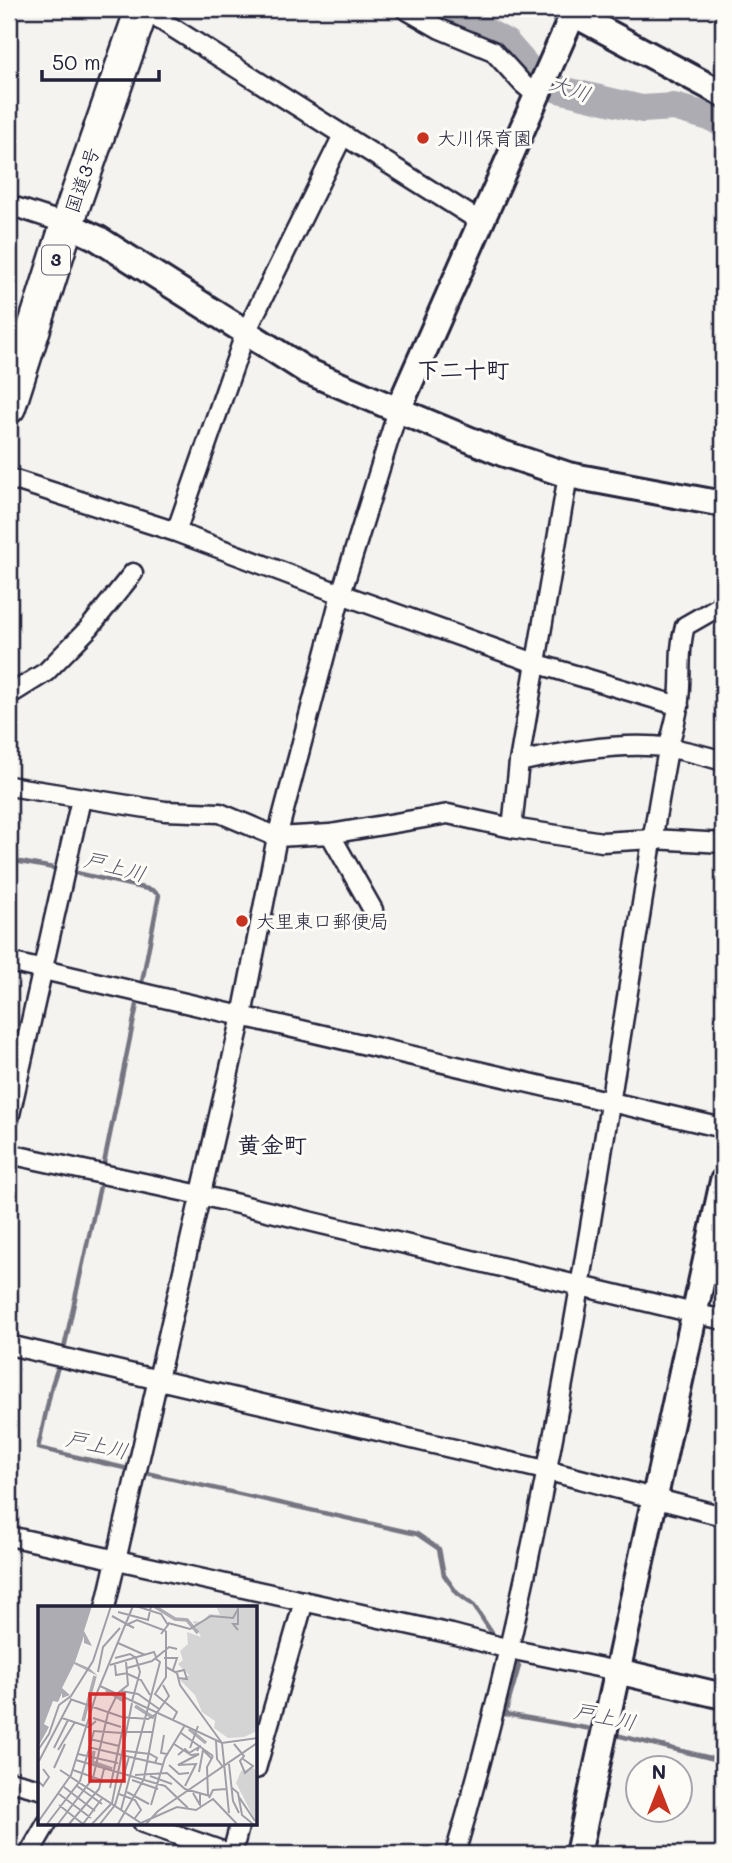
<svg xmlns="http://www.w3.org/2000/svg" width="732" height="1863" font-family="Mali,'Klee One',sans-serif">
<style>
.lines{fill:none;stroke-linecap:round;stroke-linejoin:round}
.stream{stroke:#757582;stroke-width:4.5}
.river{stroke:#acacb2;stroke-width:28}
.street-casing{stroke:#22223b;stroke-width:23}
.secondary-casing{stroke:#22223b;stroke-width:30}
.highway-casing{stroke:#22223b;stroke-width:37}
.street{stroke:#fdfcf7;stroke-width:18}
.secondary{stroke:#fdfcf7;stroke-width:24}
.highway{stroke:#fdfcf7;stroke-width:32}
.poi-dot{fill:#c8321e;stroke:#fdfcf7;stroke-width:2.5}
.labels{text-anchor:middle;stroke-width:6;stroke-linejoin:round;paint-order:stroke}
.shield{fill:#fdfcf7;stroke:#646373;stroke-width:2}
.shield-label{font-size:18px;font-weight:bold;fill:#22223b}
.poi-label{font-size:19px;fill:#22223b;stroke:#fdfcf7;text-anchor:start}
.street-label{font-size:19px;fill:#22223b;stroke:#fdfcf7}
.water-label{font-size:21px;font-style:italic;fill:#59596b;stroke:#fdfcf7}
.quarter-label{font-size:23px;font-weight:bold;fill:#22223b;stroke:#fdfcf7}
.inset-river{fill:none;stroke:#acacb2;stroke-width:3.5}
.inset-road{fill:none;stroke:#a09fa7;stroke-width:2}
.view{fill:#d62828;fill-opacity:0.15;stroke:#d62828;stroke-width:3.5}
.inset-edge{fill:none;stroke:#22223b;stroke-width:3.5}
</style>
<rect width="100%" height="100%" fill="#f4f3ef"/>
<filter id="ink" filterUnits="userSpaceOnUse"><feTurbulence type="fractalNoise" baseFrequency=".0143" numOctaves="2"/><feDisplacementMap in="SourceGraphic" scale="14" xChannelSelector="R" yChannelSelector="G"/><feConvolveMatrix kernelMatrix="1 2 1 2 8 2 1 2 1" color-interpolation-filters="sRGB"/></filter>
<g filter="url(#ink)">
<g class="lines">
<!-- stream -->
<path class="stream" d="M9,38L18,9
M9,860L59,869
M68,871L152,890L159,895L141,987
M103,1168L139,995
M63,1353L102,1177
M60,1361L52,1385L38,1448L133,1470
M142,1472L417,1534L439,1549L444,1575L457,1593L474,1606L496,1639
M513,1659L519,1666L505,1714L597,1730
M612,1734L723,1761"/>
<!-- river -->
<path class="river" d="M435,9L481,29L506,43L533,74L558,89L642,109L674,107L713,118L723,124"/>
<!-- street casing -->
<g class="street-casing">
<path id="street" d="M143,9L481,222
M405,9L440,29L493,51L523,84L536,95
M9,205L67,224
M9,478L176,532L341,594L535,663L679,706
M176,532L245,334L343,135
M9,695L46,672L90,627L133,573
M519,762C563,752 626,741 670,748C688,751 706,756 723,761
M9,786L165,811L220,813L277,837L330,834L448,814L512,828L602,842L653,839L723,843
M512,828L519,762L568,475
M330,834L373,910
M9,962L723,1128
M9,1119L81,799
M9,1154L200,1195L723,1320
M9,1345L545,1470L723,1516
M9,1536L452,1634L509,1649L617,1671
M105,1608L242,1016L277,837L341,594L398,410
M256,1769L304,1601
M9,1781L40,1789
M143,1823L231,1854
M29,1854L47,1823
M232,1854L240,1823
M455,1854C540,1567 583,1269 631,973C643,899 654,824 668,750C671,736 676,722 678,707C683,680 677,653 685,626L720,606L723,599"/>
</g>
<!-- secondary casing -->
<g class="secondary-casing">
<path id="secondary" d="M564,9L723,94
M67,224L97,238L307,371L398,410L502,453L568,475L723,504
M398,410L573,14
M617,1671L723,1696
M578,1854L723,1181"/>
</g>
<!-- highway casing -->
<g class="highway-casing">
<path id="highway" d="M9,407L67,224L142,9"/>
</g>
<!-- street -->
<use href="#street" class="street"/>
<!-- secondary -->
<use href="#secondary" class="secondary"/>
<!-- highway -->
<use href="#highway" class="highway"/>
</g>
</g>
<!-- markers -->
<g class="poi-dot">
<circle cx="423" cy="138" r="7"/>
<circle cx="242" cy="921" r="7"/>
</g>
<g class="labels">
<!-- shield labels -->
<rect class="shield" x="42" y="245.5" width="28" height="29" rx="5"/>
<g class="shield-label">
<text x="56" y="266">3</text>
</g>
<!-- poi labels -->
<g class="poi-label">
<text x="437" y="145">大川保育園</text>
<text x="256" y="928">大里東口郵便局</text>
</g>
<!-- street labels -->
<g class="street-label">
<text transform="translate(82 180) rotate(-71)" y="7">国道3号</text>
</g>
<!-- water labels -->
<g class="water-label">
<text transform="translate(570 89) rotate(19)" y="7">大川</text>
<text transform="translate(115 867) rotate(15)" y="7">戸上川</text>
<text transform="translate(97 1445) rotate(13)" y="7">戸上川</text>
<text transform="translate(605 1717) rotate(12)" y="7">戸上川</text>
</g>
<!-- quarter labels -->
<g class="quarter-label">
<text x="463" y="378">下二十町</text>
<text x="272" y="1153">黄金町</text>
</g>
</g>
<!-- overview -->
<g transform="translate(38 1606)">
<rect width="219" height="219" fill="#f4f3ef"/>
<path d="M178,0H219V125L206,131L190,132L176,122L177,115L164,106L157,89L142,74L151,69L140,58L145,54L142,45L150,38L149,26L163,31L155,15L164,16L171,8L182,9ZM215,162L219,165V218L198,177L203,165Z" fill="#d5d4d5"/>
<path d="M205,0H219L218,97L167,80L161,58L183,21H200Z" fill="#d5d4d5"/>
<path d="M0,0H54L46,25L54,40L46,37V30L37,56L51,62L60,70L36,58L24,82L32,89L24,92V87L20,96L15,95L6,118L11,121L0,141Z" fill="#acacb2"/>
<path class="inset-river" d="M116,0L137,13L149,14L160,27M68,84L86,95M97,100L116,112M45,115L57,70M151,123L168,137M56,145L54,156L74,163"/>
<path class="inset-road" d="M98,0L123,8L130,19L123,28M80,6L110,14L113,0M74,10L96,22M130,17L152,23L173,10L195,12L200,3V18H195L200,24M88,19L99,14L128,25M128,25V71L117,88L139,106L135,114M80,37L107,49M77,52L92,48L98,52L102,66L94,95M126,52H139L135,64M72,59L116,46L118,51M77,59L78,69L90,67M128,61L139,67L142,79L184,137L191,207M89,62L114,55L131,41L139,43M60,66L65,41L82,22M138,66L146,64L149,73L140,72M90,68L103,74L112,89M62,80L184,137L219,132M83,85L100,88L121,103M32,93L84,111L110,113L118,108M24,112L51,121L58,115M55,112L83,121M55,125L84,127M89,126H114M143,127L175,150M126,129L123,147L129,148M52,133L81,140M178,134L179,153L185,161M136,138L153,149L161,148L140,159L158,158L147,180M196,138L206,150L202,155L207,167L215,160L205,153M50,141L126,159M16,142L30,114M152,142L160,120M0,144L11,128L21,99L33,90L55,55L73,0M20,144L37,116M88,145L112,148L119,152L117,157M40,148L80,157M140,149L147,143L151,147L161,141L159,145M38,154L127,180L150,202M1,155L33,94M191,158L195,195L201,207M131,159L141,168L151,167M16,162L27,138M22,164L103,217L139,201L158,204L175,193L199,218M35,164L63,174M161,166L165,144L173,152M97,169L129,167L147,183L172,190M112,170L134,178M94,174L120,183M0,175L5,180L11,171L5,163M39,180L64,198M26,181L57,205M193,181L200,187L204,209L215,218M72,182L87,112M89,186L111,198M155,187L162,199V188M21,188L53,212M81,188L97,194L103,204L97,212M170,189L169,161L175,150M201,191L217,215M171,192L175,184L188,183M21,199L45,218L65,191M113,199L127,152L147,119M83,204L122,56L117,52M0,216L33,169L58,89L95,0M9,218L42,175L56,125M20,218L55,172L70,107L80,87L90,79L88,56M31,218L61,183L66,163M54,218L74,197L94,97M62,218L77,199L91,151M80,218L106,173L118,108L131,90L125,79M108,218L120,205L219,137"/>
<path class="view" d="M52,88H86V175H52Z"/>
<rect width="219" height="219" class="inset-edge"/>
</g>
<!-- margin -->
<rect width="732" height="1863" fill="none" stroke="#fdfcf7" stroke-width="35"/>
<rect x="18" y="18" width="697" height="1828" fill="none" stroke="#22223b" stroke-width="2.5" filter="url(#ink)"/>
<!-- north arrow -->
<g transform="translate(659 1789)"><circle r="33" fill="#fdfcf7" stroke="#a5a5ac" stroke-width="2"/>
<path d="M0-5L12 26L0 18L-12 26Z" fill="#c8321e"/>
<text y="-10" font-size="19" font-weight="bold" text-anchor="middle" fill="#22223b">N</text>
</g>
<!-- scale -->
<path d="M42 70v10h117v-10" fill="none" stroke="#22223b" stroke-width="3.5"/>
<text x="52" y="70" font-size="21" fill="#22223b" stroke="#fdfcf7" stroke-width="5" paint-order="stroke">50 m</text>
</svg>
